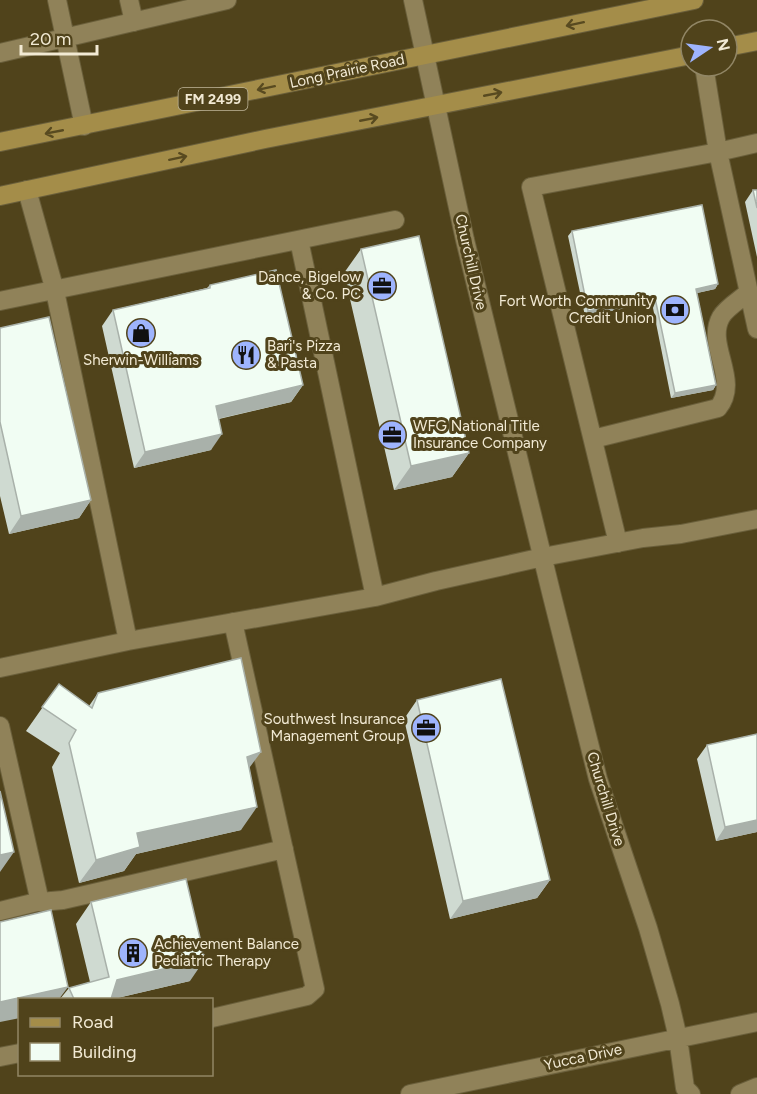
<svg xmlns="http://www.w3.org/2000/svg" width="757" height="1094" font-family="Figtree,sans-serif">
<style>
.lines{fill:none;stroke-linecap:round;stroke-linejoin:round}
.minor-casing{stroke:#6a5f3b;stroke-width:20}
.major-casing{stroke:#6a5f3b;stroke-width:20}
.minor{stroke:#908259;stroke-width:18}
.major{stroke:#a48d49;stroke-width:18}
.wall{fill:#cfdad1}
.shaded-wall{fill:#a9b1aa}
.building{fill:#f1fdf3;stroke:#a9b1aa;stroke-width:1.5}
.oneway{stroke:#584a20}
.labels{text-anchor:middle;stroke-width:6;stroke-linejoin:round;paint-order:stroke}
.shield{fill:#50431b;stroke:#c1b89c;stroke-width:1.5}
.shield-label{font-size:14px;font-weight:bold;fill:#f2ead4}
.street-label{font-size:15px;fill:#f2ead4;stroke:#50431b}
.poi-label{font-size:15px;fill:#f2ead4;stroke:#50431b;text-anchor:end}
</style>
<rect width="100%" height="100%" fill="#50431b"/>
<g class="lines">
<!-- minor casing -->
<g class="minor-casing">
<path id="minor" d="M57,0L84,126
M129,0L134,22
M413,0L465,240L552,596L598,779L648,928L670,1004L678,1038L685,1088L691,1094
M0,53L227,0
M704,66L718,152L757,143
M27,190L55,291L128,641
M299,240L375,597L436,581L543,557L643,538L681,534L757,519
M0,301L395,220
M593,439L718,408C741,380 705,345 721,317C726,308 741,299 749,292
M618,543L531,187L718,152L757,329
M0,668L128,641L375,597
M0,726L40,902L63,900L284,849
M0,911L41,901
M212,1018L307,996L315,989L233,622
M0,1057L20,1053
M410,1094L757,1022
M740,1094L757,1087"/>
</g>
<!-- major casing -->
<g class="major-casing">
<path id="major" d="M727,47L757,41
M0,142L694,0
M0,196L265,139L691,55"/>
</g>
<!-- minor -->
<use href="#minor" class="minor"/>
<!-- major -->
<use href="#major" class="major"/>
</g>
<!-- wall -->
<path class="wall" d="M753,190H757V257L745,202Z
M572,231L718,284L715,289L697,293L716,385L713,390L671,398L652,303L585,316L568,236Z
M361,249L469,453L452,477L394,490L344,273Z
M210,285L303,385L291,402L219,419L211,450L134,468L102,326L113,310L207,288Z
M0,328L91,500L79,518L9,534L0,496Z
M59,684L89,706L98,693L249,768L241,830L136,854L124,871L79,883L52,767L60,753L26,731Z
M417,700L550,880L537,898L450,919L404,719Z
M757,734V832L716,841L697,759L707,745Z
M91,902L190,981L113,999H60L69,988L90,982L76,924Z"/>
<!-- shaded-wall -->
<path class="shaded-wall" d="M718,284L715,289L693,294L696,289Z
M655,298L652,303L585,316L588,311Z
M303,385L291,402L204,422L216,406Z
M716,385L713,390L671,398L675,393Z
M222,434L211,450L134,468L145,452Z
M469,453L452,477L394,490L411,466Z
M91,500L79,518L9,534L21,516Z
M261,752L244,775L247,757Z
M257,807L241,830L136,854L124,871L79,883L96,860L137,833Z
M757,820V832L716,841L725,827Z
M14,852L0,872V855Z
M550,880L537,898L450,919L463,901Z
M205,959L190,981L113,999H104L117,980Z
M68,987L59,999H20V1018L0,1022V1002Z"/>
<!-- building -->
<path class="building" d="M753,190H757V208Z
M702,205L718,284L696,289L716,385L675,393L655,298L588,311L572,231Z
M419,236L469,453L411,466L361,249Z
M276,270L303,385L216,406L222,434L145,452L113,310L210,288V285Z
M49,317L91,500L21,516L0,422V328Z
M241,658L261,752L247,757L257,807L137,833L140,847L96,860L69,743L76,730L42,707L59,684L92,708L98,693Z
M501,679L550,880L463,901L417,700Z
M757,734V820L725,827L707,745Z
M0,791L14,852L0,855Z
M186,879L205,959L117,980L111,999H74L69,988L109,977L91,902Z
M51,910L68,987L0,1002V922Z"/>
<!-- one-way arrows -->
<defs><path id="oneway-shaft" d="M-6 0H5M1.5-3L5.5 0L1.5 3" fill="none" stroke-width="1.6" stroke-linecap="round" stroke-linejoin="round" transform="scale(1.5)"/></defs>
<g class="oneway">
<use href="#oneway-shaft" transform="translate(575 24) rotate(168)"/>
<use href="#oneway-shaft" transform="translate(266 88) rotate(168)"/>
<use href="#oneway-shaft" transform="translate(493 94) rotate(-11)"/>
<use href="#oneway-shaft" transform="translate(369 119) rotate(-11)"/>
<use href="#oneway-shaft" transform="translate(54 132) rotate(169)"/>
<use href="#oneway-shaft" transform="translate(178 158) rotate(-12)"/>
</g>
<!-- icons -->
<defs>
<g id="office-disc" transform="scale(1.5)"><circle r="9.5" fill="#9eb4fd" stroke="#50431b"/><path d="M-6-3h4V-5.5h4V-3h4V5H-6ZM-1-4.5V-3h2v-1.5ZM-6 0V1H6V0Z" fill="#111"/></g>
<g id="bank-disc" transform="scale(1.5)"><circle r="9.5" fill="#9eb4fd" stroke="#50431b"/><path d="M-6-4H6V4H-6ZM0-2.3a2.3 2.3 0 1 0 0 4.6a2.3 2.3 0 1 0 0-4.6Z" fill="#111"/></g>
<g id="shop-disc" transform="scale(1.5)"><circle r="9.5" fill="#9eb4fd" stroke="#50431b"/><path d="M-5-2.5h2.3a2.7 3.5 0 0 1 5.4 0H5L5.5 6h-11ZM-1.5-2.5h3a1.5 2.3 0 0 0-3 0Z" fill="#111"/></g>
<g id="restaurant-disc" transform="scale(1.5)"><circle r="9.5" fill="#9eb4fd" stroke="#50431b"/><path d="M-5-6h1v4h1v-4h1v4h1v-4h1v5L-1.5 .5V6h-2V.5L-5-1ZM5-6V6H3V1.5H1.5Q1.5-4 5-6Z" fill="#111"/></g>
<g id="building-disc" transform="scale(1.5)"><circle r="9.5" fill="#9eb4fd" stroke="#50431b"/><path d="M-4-6H4V6H1V3H-1V6H-4ZM-2.5-4.3h1.7v1.8h-1.7ZM.8-4.3h1.7v1.8H.8ZM-2.5-1h1.7V.8h-1.7ZM.8-1h1.7V.8H.8Z" fill="#111"/></g>
</defs>
<g fill-rule="evenodd">
<use href="#office-disc" x="382" y="286"/>
<use href="#bank-disc" x="675" y="310"/>
<use href="#shop-disc" x="141" y="333"/>
<use href="#restaurant-disc" x="246" y="355"/>
<use href="#office-disc" x="392" y="435"/>
<use href="#office-disc" x="426" y="728"/>
<use href="#building-disc" x="133" y="953"/>
</g>
<g class="labels">
<!-- shield labels -->
<rect class="shield" x="178.5" y="88" width="69" height="22" rx="4.5"/>
<g class="shield-label">
<text x="213" y="104">FM 2499</text>
</g>
<!-- street labels -->
<g class="street-label">
<text transform="translate(347 71) rotate(-12)" y="5">Long Prairie Road</text>
<text transform="translate(471 262) rotate(77)" y="5">Churchill Drive</text>
<text transform="translate(606 799) rotate(73)" y="5">Churchill Drive</text>
<text transform="translate(583 1057) rotate(-12)" y="5">Yucca Drive</text>
</g>
<!-- poi labels -->
<g class="poi-label">
<text x="361" y="282">Dance, Bigelow<tspan x="361" dy="17">&amp; Co. PC</tspan></text>
<text x="654" y="306">Fort Worth Community<tspan x="654" dy="17">Credit Union</tspan></text>
<text x="267" y="351" text-anchor="start">Bari's Pizza<tspan x="267" dy="17">&amp; Pasta</tspan></text>
<text x="141" y="365" text-anchor="middle">Sherwin-Williams</text>
<text x="413" y="431" text-anchor="start">WFG National Title<tspan x="413" dy="17">Insurance Company</tspan></text>
<text x="405" y="724">Southwest Insurance<tspan x="405" dy="17">Management Group</tspan></text>
<text x="154" y="949" text-anchor="start">Achievement Balance<tspan x="154" dy="17">Pediatric Therapy</tspan></text>
</g>
</g>
<!-- legend -->
<rect x="18" y="998" width="195" height="78" fill="#50431b" stroke="#918665" stroke-width="1.5"/>
<rect x="30" y="1018" width="30" height="9" fill="#a48d49" stroke="#918665" stroke-width="1.5"/>
<text x="72" y="1028" font-size="18" fill="#f2ead4">Road</text>
<rect x="30" y="1043" width="30" height="18" fill="#f1fdf3" stroke="#918665" stroke-width="1.5"/>
<text x="72" y="1058" font-size="18" fill="#f2ead4">Building</text>
<!-- north arrow -->
<g transform="translate(709 48) rotate(77)"><circle r="28" fill="#50431b" stroke="#918665" stroke-width="1.5"/>
<path d="M0-4.5L10 22L0 15L-10 22Z" fill="#9eb4fd"/>
<text y="-9" font-size="16" font-weight="bold" text-anchor="middle" fill="#f2ead4">N</text>
</g>
<!-- scale -->
<path d="M21 45v9h76v-9" fill="none" stroke="#f2ead4" stroke-width="3"/>
<text x="30" y="45" font-size="18" fill="#f2ead4" stroke="#50431b" stroke-width="4.5" paint-order="stroke">20 m</text>
</svg>
